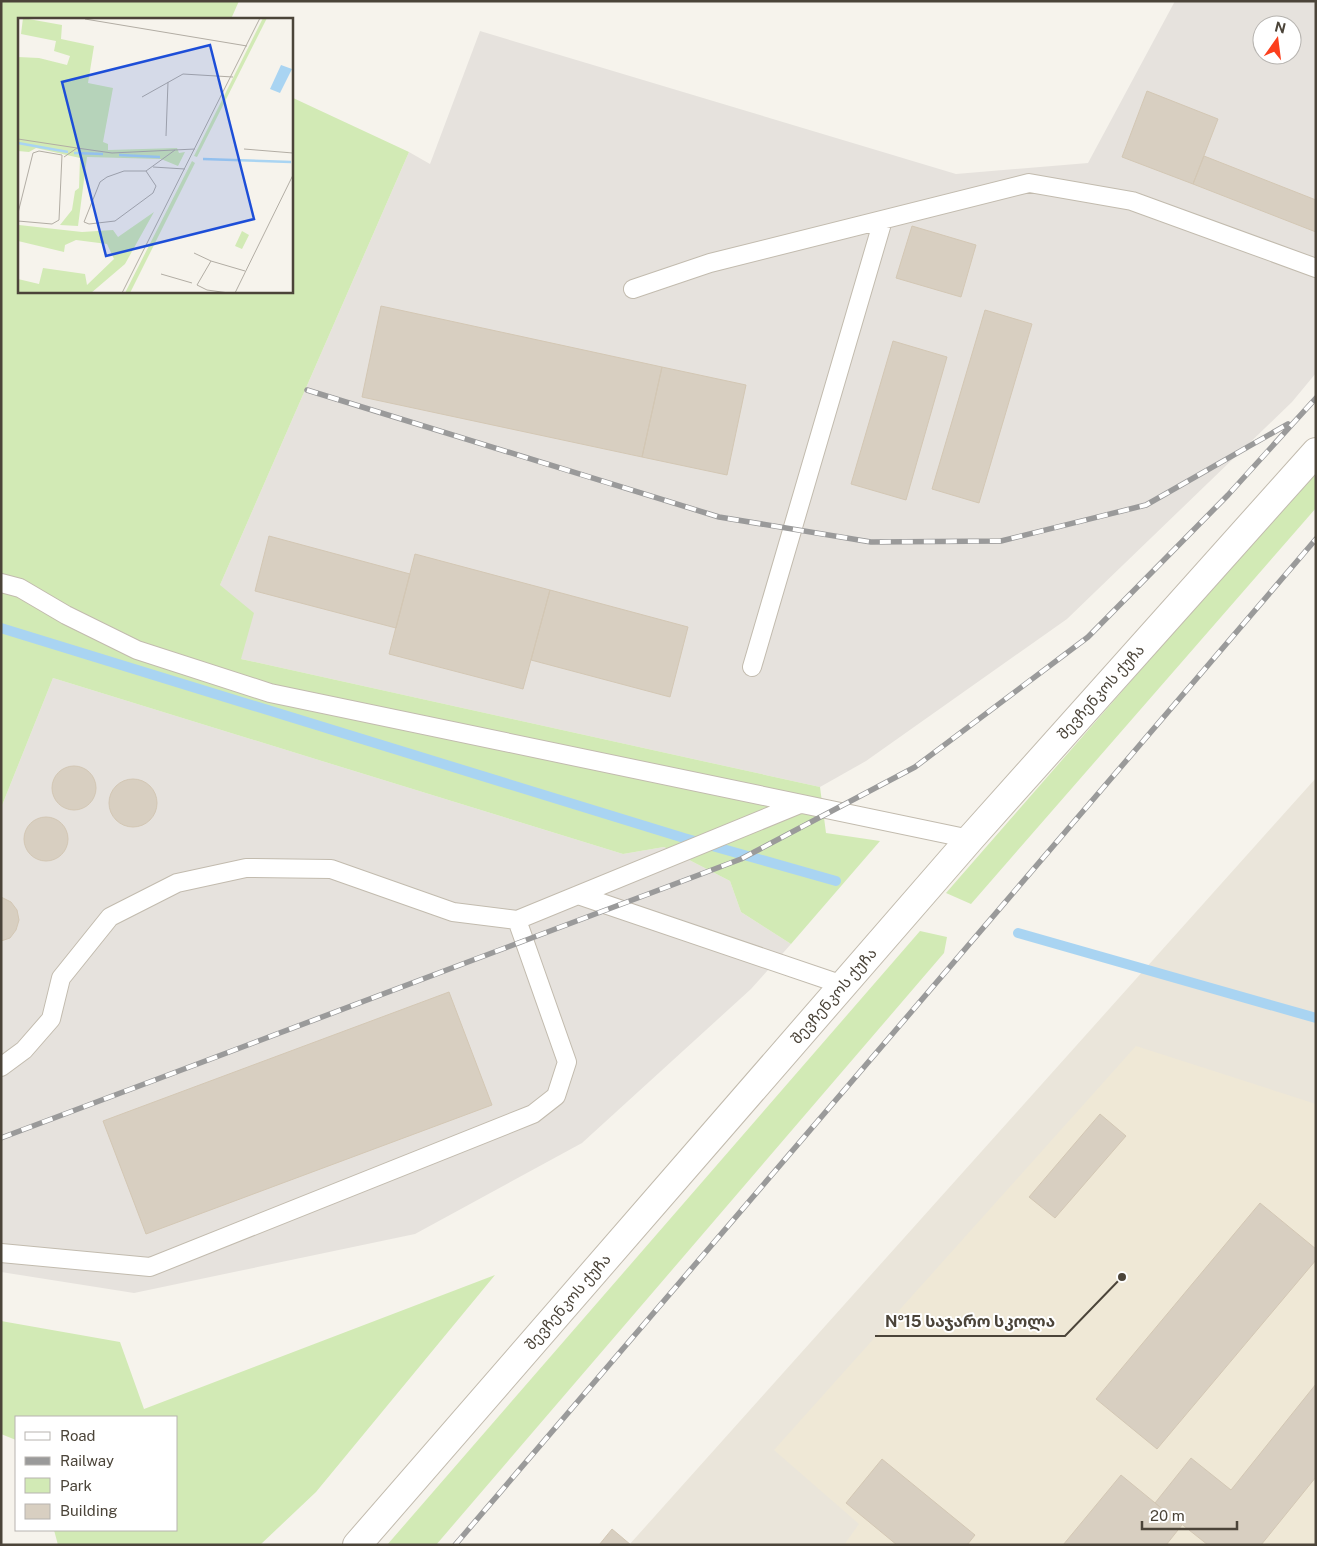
<svg xmlns="http://www.w3.org/2000/svg" width="1317" height="1546" font-family="'Public Sans','Noto Sans Georgian',sans-serif">
<style>
.residential{fill:#eae5da}
.industrial{fill:#e6e2dd;fill-rule:evenodd}
.education{fill:#efe8d6}
.green{fill:#d2eab5}
.lines{fill:none;stroke-linecap:round;stroke-linejoin:round}
.stream{stroke:#a9d4f2;stroke-width:10}
.building{fill:#d8cfc1;stroke:#d3c7b4}
.lane-casing{stroke:#c2bbae;stroke-width:20}
.street-casing{stroke:#c2bbae;stroke-width:30}
.lane{stroke:#fff;stroke-width:18}
.street{stroke:#fff;stroke-width:28}
.rail-casing{stroke:#9a9a9a;stroke-width:5.5}
.rail{stroke:#fff;stroke-width:4;stroke-dasharray:11;stroke-linecap:butt}
.labels{text-anchor:middle;stroke-width:4;stroke-linejoin:round;paint-order:stroke}
.street-label{font-size:15px;fill:#4b4439;stroke:#fff}
.inset-river{fill:none;stroke:#a9d4f2;stroke-width:2.5}
.inset-road{fill:none;stroke:#b2ada4;stroke-width:1}
.view{fill:#1d4ed8;fill-opacity:0.15;stroke:#1d4ed8;stroke-width:2.5}
.inset-edge{fill:none;stroke:#4b4439;stroke-width:2.5}
.leader{fill:none;stroke:#4b4439;stroke-width:2}
.callout-dot{fill:#4b4439;stroke:#fff;stroke-width:2}
.callout-label{font-size:16px;text-anchor:middle;font-weight:bold;fill:#4b4439;stroke:#fff;stroke-width:4;stroke-linejoin:round;paint-order:stroke}
</style>
<rect width="100%" height="100%" fill="#f6f3ec"/>
<!-- residential -->
<path class="residential" d="M1316,778V1545H629Z"/>
<!-- industrial -->
<path class="industrial" d="M1175,1H1316V373L1292,402L1067,619L866,761L820,787L241,659L220,585L409,152L430,164L480,31L956,174L1088,163ZM1262,25H1292V55H1262Z
M53,678L623,854L664,847L730,881L741,912L791,944L751,989L582,1143L415,1234L134,1293L1,1272V808Z"/>
<!-- education -->
<path class="education" d="M1136,1046L1316,1104V1545H844L859,1524L774,1450Z"/>
<!-- green -->
<path class="green" d="M1,1H239L231,19H19V291H291V97L409,152L220,585L254,613L241,659L820,787L826,833L880,841L791,944L741,912L730,881L664,847L623,854L53,678L1,808Z
M1316,469V508L971,904L946,893Z
M920,931L947,937L944,953L436,1545H387Z
M495,1275L316,1492L260,1545H58L54,1530H176V1417H16V1440L1,1434V1321L120,1342L144,1409Z"/>
<g class="lines">
<!-- stream -->
<path class="stream" d="M1,628L684,838L836,881
M1018,933L1316,1018"/>
</g>
<!-- building -->
<path class="building" d="M1147,91L1218,119L1193,184L1122,157Z
M1204,156L1316,200V232L1193,184Z
M912,226L976,245L961,297L896,278Z
M381,306L662,367L642,457L362,397Z
M985,310L1032,324L979,503L932,489Z
M893,341L947,357L906,500L851,484Z
M662,367L746,385L727,475L642,457Z
M269,536L410,574L396,628L255,591Z
M415,554L550,590L523,689L389,654Z
M550,590L688,627L670,697L531,660Z
M52 788a22 22 0 1 1 44 0a22 22 0 1 1-44 0Z
M109 803a24 24 0 1 1 48 0a24 24 0 1 1-48 0Z
M24 839a22 22 0 1 1 44 0a22 22 0 1 1-44 0Z
M1,897L11,902L17,910L19,920L16,930L10,938L1,941Z
M449,992L492,1105L146,1234L103,1121Z
M1100,1114L1126,1136L1055,1218L1029,1197Z
M1260,1203L1316,1249V1260L1157,1449L1096,1399Z
M1316,1384V1477L1261,1545H1208L1155,1503L1191,1458L1231,1490Z
M882,1459L975,1535L967,1545H897L846,1503Z
M1121,1475L1182,1525L1166,1545H1063Z
M612,1529L631,1545H599Z"/>
<g class="lines">
<!-- lane casing -->
<g class="lane-casing">
<path id="lane" d="M633,289L710,263L1029,183L1132,201L1316,268
M1,583L20,588L66,615L137,650L270,693L970,839
M752,667L883,220
M578,895L843,985
M1,1067L24,1050L51,1019L61,978L110,917L177,883L246,868L331,869L453,912L517,920L800,804
M1,1253L150,1267L533,1114L556,1096L567,1062L517,920"/>
</g>
<!-- street casing -->
<g class="street-casing">
<path id="street" d="M357,1545L970,839L1316,452"/>
</g>
<!-- lane -->
<use href="#lane" class="lane"/>
<!-- street -->
<use href="#street" class="street"/>
<!-- rail casing -->
<g class="rail-casing">
<path id="rail" d="M307,390L719,517L871,542L1001,541L1146,505L1288,424
M1,1138L741,859L915,767L1088,637L1228,495L1316,398
M455,1545L1316,539"/>
</g>
<!-- rail -->
<use href="#rail" class="rail"/>
</g>
<g class="labels">
<!-- street labels -->
<g class="street-label">
<text transform="translate(1101 692) rotate(-48)" y="5">შევჩენკოს ქუჩა</text>
<text transform="translate(834 996) rotate(-49)" y="5">შევჩენკოს ქუჩა</text>
<text transform="translate(568 1302) rotate(-49)" y="5">შევჩენკოს ქუჩა</text>
</g>
</g>
<!-- overview -->
<g transform="translate(18 18)">
<rect width="275" height="275" fill="#f6f3ec"/>
<path d="M5,0L44,7L43,21L76,28L70,65L95,70L85,124L90,126V132L159,130L161,135L167,134L160,148L143,141L69,139L60,208L42,207L54,192L57,173L61,170L62,140L18,130L11,134L0,133V39L21,40L49,47L52,38L36,33L38,23L3,16ZM245,0H249L179,139L176,138ZM174,143L177,145L112,275H107ZM136,194L107,246L73,275H0V261L21,266L25,250L67,256L69,267L96,241L89,226L58,222L47,227L46,234L0,223L1,207L64,214L95,212L100,219ZM224,213L231,217L224,231L217,228Z" fill="#d2eab5"/>
<path d="M263,47L274,51L262,75L252,71Z" fill="#a9d4f2"/>
<path class="inset-river" d="M0,125L50,134M56,135L85,136M101,137L142,139M185,141L273,144"/>
<path class="inset-road" d="M67,1L229,28M124,79L165,56L215,59M148,118L150,64M0,121L59,130M226,131L275,135M46,139L59,130L94,135L177,131M135,149L167,151M128,153L138,168L135,175L97,203L71,206L66,204L82,164L89,159L106,153H128L157,132M0,195L15,135L21,133L44,137L41,202L34,206L0,203M176,235L193,243M143,256L174,265M104,275L242,0M211,275L189,272L179,267L193,243L227,253M217,275L275,157"/>
<path class="view" d="M192,27L236,201L88,238L44,64Z"/>
<rect width="275" height="275" class="inset-edge"/>
</g>
<!-- callouts -->
<path class="leader" d="M1122 1277L1065 1336H875"/>
<circle class="callout-dot" cx="1122" cy="1277" r="5"/>
<g class="callout-label">
<text x="970" y="1327">№15 საჯარო სკოლა</text>
</g>
<!-- border -->
<rect width="1317" height="1546" fill="none" stroke="#4b4439" stroke-width="5"/>
<!-- legend -->
<rect x="15" y="1416" width="162" height="115" fill="#ffffff" stroke="#b7b4b0"/>
<rect x="25" y="1432" width="25" height="8" fill="#ffffff" stroke="#b7b4b0"/>
<text x="60" y="1441" font-size="15" fill="#4b4439">Road</text>
<rect x="25" y="1457" width="25" height="8" fill="#9a9a9a" stroke="#b7b4b0"/>
<text x="60" y="1466" font-size="15" fill="#4b4439">Railway</text>
<rect x="25" y="1478" width="25" height="15" fill="#d2eab5" stroke="#b7b4b0"/>
<text x="60" y="1491" font-size="15" fill="#4b4439">Park</text>
<rect x="25" y="1504" width="25" height="15" fill="#d8cfc1" stroke="#b7b4b0"/>
<text x="60" y="1516" font-size="15" fill="#4b4439">Building</text>
<!-- north arrow -->
<g transform="translate(1277 40) rotate(14)"><circle r="24" fill="#ffffff" stroke="#b7b4b0"/>
<path d="M0-4L9 19L0 12L-9 19Z" fill="#fc3f1d"/>
<text y="-8" font-size="14" font-weight="bold" text-anchor="middle" fill="#4b4439">N</text>
</g>
<!-- scale -->
<path d="M1142 1521v8h95v-8" fill="none" stroke="#4b4439" stroke-width="2.5"/>
<text x="1150" y="1521" font-size="15" fill="#4b4439" stroke="#ffffff" stroke-width="4" paint-order="stroke">20 m</text>
</svg>
